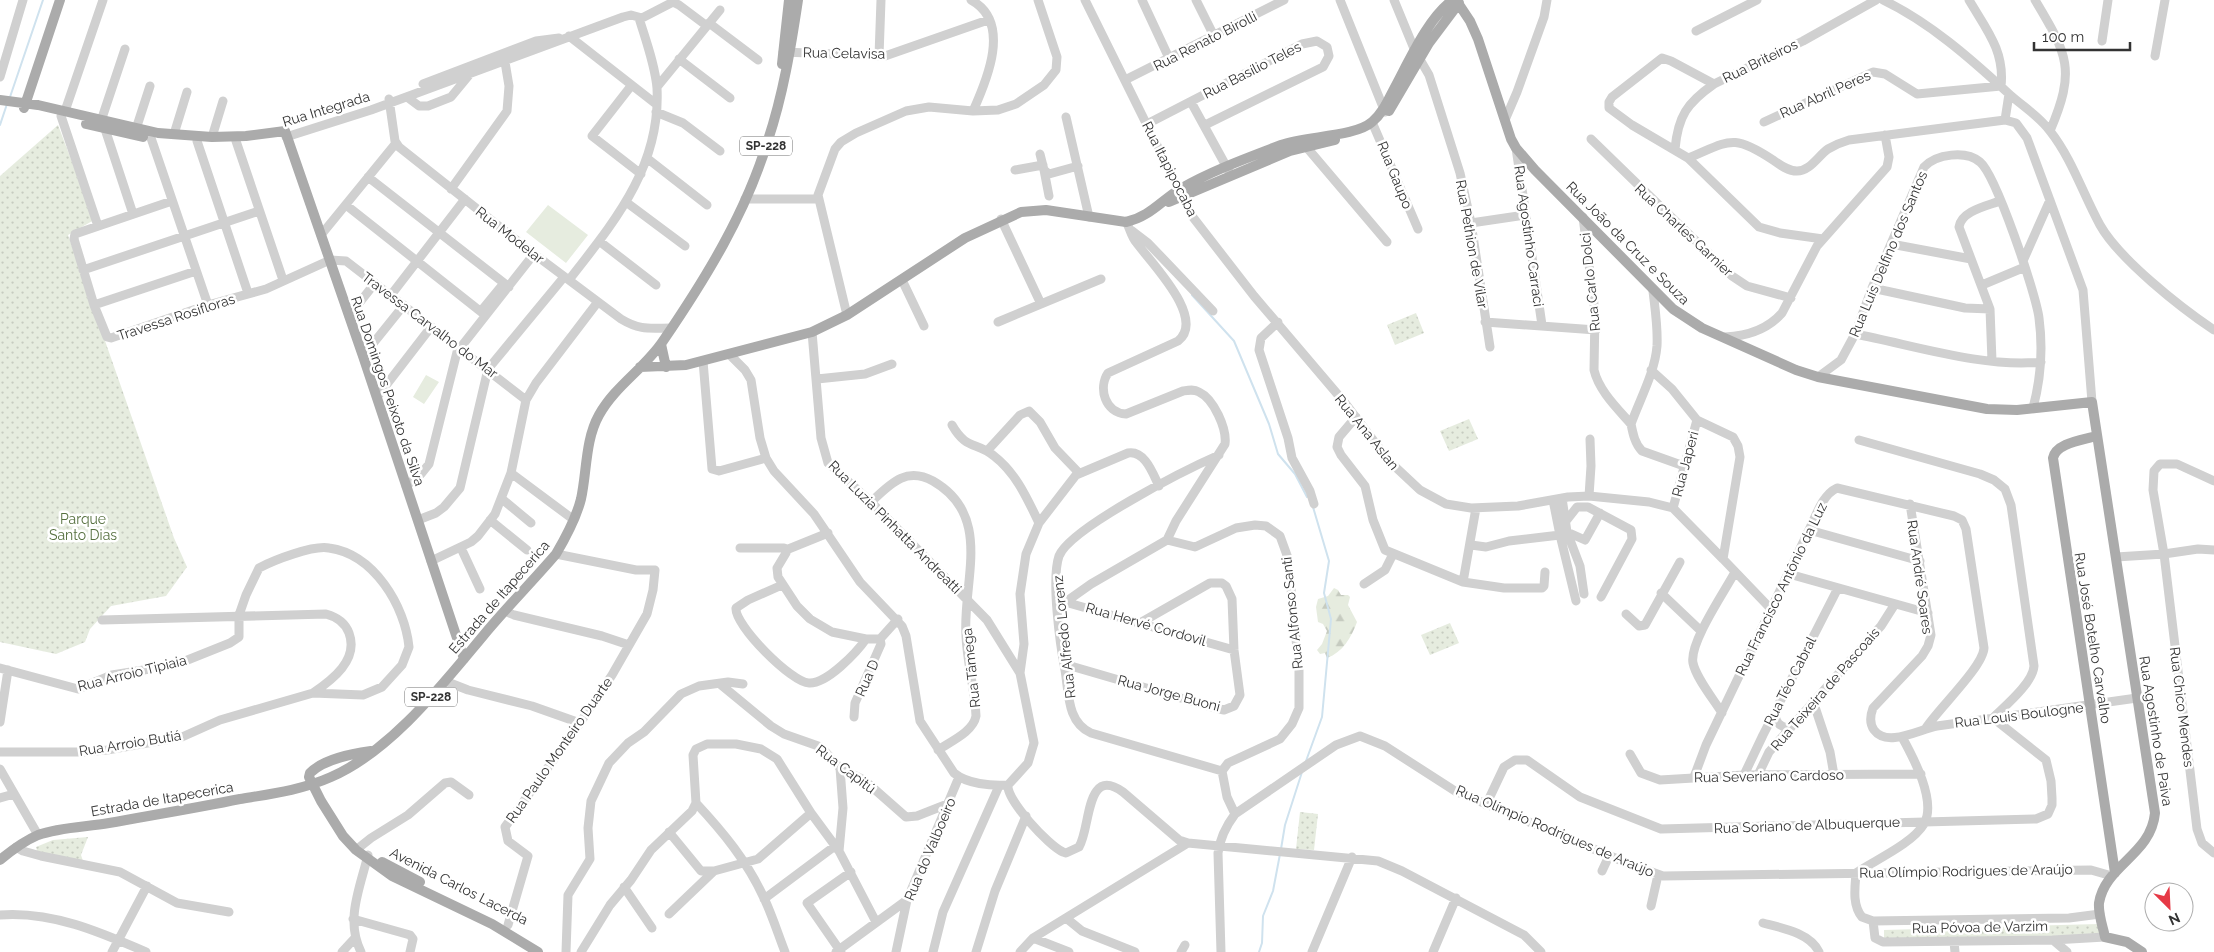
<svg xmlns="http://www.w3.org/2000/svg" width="2214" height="952" font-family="Raleway,sans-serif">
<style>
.forest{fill:url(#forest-firs)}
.park{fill:url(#park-dots)}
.pitch{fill:#e6ecdf}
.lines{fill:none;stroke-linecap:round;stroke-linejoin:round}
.stream{stroke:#cfe2ee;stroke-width:2}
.minor{stroke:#d0d0d0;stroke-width:9}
.major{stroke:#ababab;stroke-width:10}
.labels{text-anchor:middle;stroke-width:5;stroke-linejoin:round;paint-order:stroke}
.shield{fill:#fff;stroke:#707070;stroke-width:1}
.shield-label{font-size:12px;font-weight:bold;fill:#333}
.street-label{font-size:14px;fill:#333;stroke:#fff}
.park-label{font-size:14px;fill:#56703f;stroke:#fff}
</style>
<defs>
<pattern id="forest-firs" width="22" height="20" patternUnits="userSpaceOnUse" patternTransform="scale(1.25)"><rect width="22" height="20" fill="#e6ecdf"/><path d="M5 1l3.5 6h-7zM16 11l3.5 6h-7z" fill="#c6cbc0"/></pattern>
<pattern id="park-dots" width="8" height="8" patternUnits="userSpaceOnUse" patternTransform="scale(1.25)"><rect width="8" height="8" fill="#e6ecdf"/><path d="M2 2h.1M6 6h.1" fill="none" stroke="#c6cbc0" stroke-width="1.8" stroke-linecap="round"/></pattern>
</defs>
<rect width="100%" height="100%" fill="#fff"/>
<!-- forest -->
<path class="forest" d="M1334,588L1338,590L1341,595H1348L1350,597L1348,605L1357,622C1351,638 1343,652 1327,658L1325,653L1320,654L1317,650L1322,644L1327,631L1323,624L1318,622L1316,607L1318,599L1328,596Z"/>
<!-- park -->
<path class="park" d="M58,125L94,220L68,235L174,538L187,567L166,596L111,606L90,629L85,642L56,654L0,642V176Z
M1416,313L1424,333L1395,345L1387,325Z
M1469,419L1478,439L1449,451L1440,431Z
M1450,623L1459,643L1430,655L1421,635Z
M1300,812L1318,814L1314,850L1296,849Z
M88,837L81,855L84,864L37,851L36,847L53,840Z
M2099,924V938H1884V930Z"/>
<!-- pitch -->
<path class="pitch" d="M548,205L588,235L566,263L526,232Z
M426,375L439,382L424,404L413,397Z"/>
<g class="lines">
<!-- stream -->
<path class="stream" d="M10,97L43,0
M0,125L7,104
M1192,295L1234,341L1269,424L1278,454L1295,474L1307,497
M1306,761L1322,717L1331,619L1324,593L1329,561L1313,507
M1281,849L1285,825L1302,772
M1259,952L1262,943L1263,916L1273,891L1280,854"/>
<!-- minor -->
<path class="minor" d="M971,0C1012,22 987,80 973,111
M1085,0L1192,216L1254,296L1345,403L1389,461L1420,490L1446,504L1471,508L1518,506L1568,497L1589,496L1649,502L1673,508L1723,559
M1142,0L1169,58
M1196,0L1214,36
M1340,0L1385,112
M1394,0L1415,51L1429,75L1460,173L1471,223L1490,347
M1883,0C1929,22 1970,58 2008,93C2022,106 2038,115 2050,131C2072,159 2083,194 2100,225C2119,259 2181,308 2214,330
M2035,0C2068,55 2076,70 2050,131
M709,23L758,60
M1696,31L1757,0
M569,36L656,104
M2102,41L2108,0
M783,52L885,56L988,20
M879,56L881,0
M2155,56L2165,0
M679,59L730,98
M0,77L23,0
M1125,80L1284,0
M423,84L536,41L559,38
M1714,84L1671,61L1662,58L1612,97L1609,102V108L1632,125L1688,158L1759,227L1780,233L1823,239
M631,86L592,136L641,174
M657,87L720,10
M2009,94L2005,120L2016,123L2027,138L2083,290L2092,402
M407,97L419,106H428L451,97L470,74
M389,99L395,141L399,147L534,254L621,319C641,331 650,328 672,328
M1191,102L1231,175
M65,111L103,0
M656,112L683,123L720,151
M61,116L98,226
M1066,117L1089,217
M1505,120L1517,92L1544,17L1547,0
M101,121L125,49
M1372,122L1418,229
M1764,122L1873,72L1885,74L1917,94L2001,86C2005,51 1986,29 1969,0
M1147,124L1302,44L1317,41L1327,47L1329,56L1323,67L1205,125
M105,129L133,214
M136,129L150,86
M151,132V138L208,305
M174,134L187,92
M212,137L223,101
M286,137L371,110L623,17L631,15L642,18L673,2L679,5L707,26
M1591,139L1732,276L1747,286L1791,298
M197,141L248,293
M236,141L283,280
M1303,143L1387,242
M1516,148L1542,325
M1675,149C1678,116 1687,103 1714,84L1803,41L1876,0
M1040,154L1044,170L1049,174L1078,166
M1688,158C1730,141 1732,133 1773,160C1780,165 1788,171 1797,171C1810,171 1818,156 1828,149C1835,145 1842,142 1849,140L2005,120
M648,159L707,205
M1015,170L1043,165
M1044,170L1049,196
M368,177L509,287
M451,189L507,111L509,86L505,62
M745,199H818
M172,201L75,234L74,239L94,305L107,337L111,338L208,305L266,289L330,260L346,261L526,400
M626,202L685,246
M346,205L485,315
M1583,217L1595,312L1594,370C1599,391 1617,408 1631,424
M1001,219L1041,304
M1126,222C1130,228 1131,236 1136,242C1150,262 1207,318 1178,341L1108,373C1098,388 1105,413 1126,414L1183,391C1189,390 1194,389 1199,392C1214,399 1227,429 1225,444L1176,521L1167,540L1195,547L1236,528L1255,525L1266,526L1280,536L1288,558L1299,669V708L1292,724L1280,739L1228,763L1222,771L1227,797L1235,814
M1471,223L1525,215
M1131,230L1148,243L1213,311
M321,235L396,143
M599,241L656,285
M1891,244L1971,259
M2023,261L2050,200
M83,270L259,211
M569,280C614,222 661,167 657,88C655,65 646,41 639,18
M902,280L924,326
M1982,285L2025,267
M1872,288L1965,308L1990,309
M1653,291C1655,309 1658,327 1657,346C1655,372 1640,399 1631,424C1633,434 1635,444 1642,451L1684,466
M391,295L465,199
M94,305L196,271
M481,311L504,283
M847,315L818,195L835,149L841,142L856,133L906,111L929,107L973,111L998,110L1016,104L1044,85L1056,70L1057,57L1038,0
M349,316L375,283
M998,322L1101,279
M1278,322L1261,338L1259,350L1288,438L1292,458L1310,491L1314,504
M1485,322L1596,330
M812,332L821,438L828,463L871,502L987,620L1020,673
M1855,334C1913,345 1983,368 2041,362
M1725,337C1748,336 1767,330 1782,313L1817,246L1887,167L1889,157L1885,135
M730,355L745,370L751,380L760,438L766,458L774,471L814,514L860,582L902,626L906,636L920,721L954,773C967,784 991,786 1008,785L1028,763L1034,743L1020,673L1024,644L1020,594L1026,554L1039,523L1076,475L1128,453C1145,450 1153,474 1159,486
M363,356L404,305
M703,361L712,469L719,471L766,458
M1992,361L1990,309L1959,227C1961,211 1987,206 2000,201
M1651,370L1672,389L1697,420L1733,437L1738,446L1740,457L1723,559L1771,609
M1818,377L1841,360L1855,334L1872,288L1924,167C1936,154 1966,150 1980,162C1996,175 2036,294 2039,318C2043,348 2041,378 2033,408
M817,379L865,374L892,364
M377,397L431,327
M1356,417L1339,437L1337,447L1341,455L1365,486L1373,520L1385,550L1463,582
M952,425C967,451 976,441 994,456C1016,473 1027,498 1039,523
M987,451L1020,415L1029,411L1040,422L1055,448L1079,473
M1219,455C1187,469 1070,528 1059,556C1051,579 1060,645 1065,670C1069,694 1067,722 1091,733L1222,771
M511,473L574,520
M2214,481L2177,464H2160L2154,471L2153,490L2164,554L2197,829L2202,843L2214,853
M406,486L421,474L429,464L457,352L534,254
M1589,496L1591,466L1590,439
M1562,498L1567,532L1580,566L1584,594
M502,499L531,523
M871,502C890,484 906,466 933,481C994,516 962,582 966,636C967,663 975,689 976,716C973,732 951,741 938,750
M1910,504L1931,635L1928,646L1922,656L1873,708C1870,716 1869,723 1874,730C1887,748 1920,729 1937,726L2137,698
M1476,508L1463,582L1504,588H1542L1544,586L1545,572
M1673,508L1697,420
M418,520L436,513L444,507L460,488L488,369L564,277
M490,520L527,550
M1566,521L1577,507H1588L1631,530L1632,539L1601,597
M1809,530L1920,561
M1567,532L1585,540L1600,513
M1560,535L1576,601
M1471,545L1486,547L1509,541L1560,535L1553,500
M461,548L480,589
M740,548H784L786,553L777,568L778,577L797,606L810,619L832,632L866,639H880L898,619
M786,550L828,533
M2116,557L2164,554L2198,549L2214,550
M431,561L471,542L478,536L495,514L511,473L526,400L536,383L597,303
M1789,574L1928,613
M1364,584L1385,570L1393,554
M782,585L748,600L736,608C734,625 792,683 809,683C827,684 857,652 866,639
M1661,593L1701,631
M1058,600L1234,650
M1067,601L1091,584L1167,540
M505,611L514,615L602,636L629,645
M1626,614L1639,626L1645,625L1680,562
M102,620L326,614C337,617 345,622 349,633C359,660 332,680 313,693
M1064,664L1215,708L1224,710L1234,706L1240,695L1234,650L1232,599L1226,586L1222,583H1210L1140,623
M0,668L78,689L112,675L175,665L230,643L239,637V615L246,595L259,568C274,560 313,545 329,548C374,554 405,606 409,647L402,665L382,687L363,695L313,693L220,720L182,737L107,750L84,752H0
M445,681L468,690L532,706L580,723
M720,684L771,726L784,734L821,747L840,768L864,780L906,817L917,816L950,803
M1813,701L1830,752L1834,775
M1722,713C1714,700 1696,678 1693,663C1689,643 1725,591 1735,572
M1775,715C1776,722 1779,726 1787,728L1792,726
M854,717L855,703L881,644L880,639
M0,722L8,670
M1630,754L1641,773L1660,780L1744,775L1921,774
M0,769L38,835
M1744,775L1763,735L1838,588
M1758,775L1769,752L1881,626L1895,604
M1694,777L1706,745L1809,530C1816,516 1822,495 1837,488L1954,516L1962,520L1966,529L1984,648C1983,667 1938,709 1926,728
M1008,785C1006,800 1049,846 1063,852L1066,853L1079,847C1091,828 1085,765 1123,792L1179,840L1188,843L1378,861L1402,871L1524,935L1541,952
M0,798L14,794
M696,803C723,832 747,861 764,898C772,915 778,934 785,952
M1486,805L1504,767L1515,760H1527L1580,797L1661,829L2036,819L2048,814L2052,805V798L2051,781L2046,760L1993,718C2005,706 2033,683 2034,666L2011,505L2005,489L1994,480L1980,474L1859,440
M669,832L701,871H714L758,859L811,813
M16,847L23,851L41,856L120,872L177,903L229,912
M356,850L371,838L408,815L445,783L451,782L469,795
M839,851L843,808L840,768
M1602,871L1609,856
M1856,873C1855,887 1852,905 1862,917L1873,921L2069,918L2100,914
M1856,873C1875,860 1912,844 1924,824C1937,801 1913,757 1902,737
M624,887L652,928
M764,899L835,846
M1651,906L1658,875
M669,914L714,871
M0,915C52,911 100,932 146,952
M1066,918L1082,931L1135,952
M353,919L410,935L413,939L410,952
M1873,921L1875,938L1883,942L2053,940L2105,937
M1763,923C1782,928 1810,933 1819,952
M508,925L528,856L508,841L505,827L580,723L612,675L647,614L653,590L655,570H636L556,554
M1033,938L1069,952
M2053,940L2067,952
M1954,942L1955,952
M112,952L147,886
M342,952L354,939
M361,952C345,920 360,888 368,855
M566,952L568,895L590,859L588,828L591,801L609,763L628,743L644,732L681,694L699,686L728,682L743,684
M581,952L610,905L631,880L651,850L692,811L696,803L693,755L696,749L707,744H736L761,749L777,759L811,813L839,851L876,922
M836,952L907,900
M841,952L807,903L851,872
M896,952L907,900L959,777
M933,952L943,912L999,786
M976,952L995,891L1026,816
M1020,952L1033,938L1188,843
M1181,952L1185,945
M1221,952L1218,853C1220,838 1226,826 1235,814L1336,745L1360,736L1385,746L1455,791L1627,863L1663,876L2091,870L2112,876
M1312,952L1352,857
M1433,952L1456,898"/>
<!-- major -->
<path class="major" d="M1456,0L1470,21L1478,39L1511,139L1516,148L1535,170L1673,309L1702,328L1796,370L1818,377L1987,409L2017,410L2092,402L2155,813C2151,855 2105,865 2099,903C2098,914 2103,927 2105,937L2127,942L2142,952
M782,64L789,0
M0,100L38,105L158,133L212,137L246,136L285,131L363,356L464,659
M24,108L60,0
M1389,111L1429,43L1459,3
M86,124L143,137
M1169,202L1290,151L1335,140
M661,344L666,367
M640,367L686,365L812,332L847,315L965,238L1021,212L1046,210L1126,222C1149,217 1161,201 1180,189C1211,171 1247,158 1281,145C1305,136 1355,137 1372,122C1383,113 1388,100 1395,87C1409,61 1429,16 1453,0
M2096,436C2083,440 2056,443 2053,458L2115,873
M371,751C351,754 324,759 310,773L309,777L321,801L343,836L356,850L392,876L492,924L538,952
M0,860C12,850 24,841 38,835C60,827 86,827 109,823C153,815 196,808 240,799C270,794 302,790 331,777C391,751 442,685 483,636C506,608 532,582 556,554C566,537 576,519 581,499C587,472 585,440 599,415C615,386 645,368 663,341C706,278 746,213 768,140C783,95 791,47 798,0
M382,862L420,882"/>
</g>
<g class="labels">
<!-- shield labels -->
<g class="shield">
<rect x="740" y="136.5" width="52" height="19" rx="4"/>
<rect x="405" y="687.5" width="52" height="19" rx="4"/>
</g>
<g class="shield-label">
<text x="766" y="150">SP-228</text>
<text x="431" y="701">SP-228</text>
</g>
<!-- street labels -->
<g class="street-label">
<text transform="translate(1205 41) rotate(-27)" y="5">Rua Renato Birolli</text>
<text transform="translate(844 53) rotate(1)" y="5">Rua Celavisa</text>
<text transform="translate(1760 61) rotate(-26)" y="5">Rua Briteiros</text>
<text transform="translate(1252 70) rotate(-27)" y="5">Rua Basílio Teles</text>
<text transform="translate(1825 94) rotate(-24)" y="5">Rua Abril Peres</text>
<text transform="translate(326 109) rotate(-17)" y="5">Rua Integrada</text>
<text transform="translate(1170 169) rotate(63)" y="5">Rua Itapipocaba</text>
<text transform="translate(1395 175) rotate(68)" y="5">Rua Gaupo</text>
<text transform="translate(1684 230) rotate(43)" y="5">Rua Charles Garnier</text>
<text transform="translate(510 235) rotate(38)" y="5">Rua Modelar</text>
<text transform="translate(1529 236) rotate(82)" y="5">Rua Agostinho Carraci</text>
<text transform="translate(1628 243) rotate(45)" y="5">Rua João da Cruz e Souza</text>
<text transform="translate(1472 244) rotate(80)" y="5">Rua Pethion de Vilar</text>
<text transform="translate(1888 254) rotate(-67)" y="5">Rua Luís Delfino dos Santos</text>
<text transform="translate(1590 282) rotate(-96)" y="5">Rua Carlo Dolci</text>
<text transform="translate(176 317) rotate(-18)" y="5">Travessa Rosifloras</text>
<text transform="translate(430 325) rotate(37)" y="5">Travessa Carvalho do Mar</text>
<text transform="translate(388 391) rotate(71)" y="5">Rua Domingos Peixoto da Silva</text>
<text transform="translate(1367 432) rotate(51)" y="5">Rua Ana Aslan</text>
<text transform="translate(1685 464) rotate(-75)" y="5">Rua Japeri</text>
<text transform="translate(895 527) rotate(45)" y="5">Rua Luzia Pinhatta Andreatti</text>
<text transform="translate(1920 577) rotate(82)" y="5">Rua André Soares</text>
<text transform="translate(1781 589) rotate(-64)" y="5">Rua Francisco Antônio da Luz</text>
<text transform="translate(499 597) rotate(-49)" y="5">Estrada de Itapecerica</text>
<text transform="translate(1292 613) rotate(-96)" y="5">Rua Alfonso Santi</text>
<text transform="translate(1146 624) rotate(16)" y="5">Rua Hervé Cordovil</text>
<text transform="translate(1064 637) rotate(-96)" y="5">Rua Alfredo Lorenz</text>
<text transform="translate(2093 638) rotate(81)" y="5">Rua José Botelho Carvalho</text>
<text transform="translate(971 668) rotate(-96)" y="5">Rua Tâmega</text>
<text transform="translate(132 673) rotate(-14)" y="5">Rua Arroio Tipiaia</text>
<text transform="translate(867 678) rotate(-66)" y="5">Rua D</text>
<text transform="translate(1790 681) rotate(-63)" y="5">Rua Téo Cabral</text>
<text transform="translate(1825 689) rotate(-49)" y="5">Rua Teixeira de Pascoais</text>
<text transform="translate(1169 693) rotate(15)" y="5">Rua Jorge Buoni</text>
<text transform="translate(2182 707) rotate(83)" y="5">Rua Chico Mendes</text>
<text transform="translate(2019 715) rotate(-7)" y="5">Rua Louis Boulogne</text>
<text transform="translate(2156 731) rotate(81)" y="5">Rua Agostinho de Paiva</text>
<text transform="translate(130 743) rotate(-9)" y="5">Rua Arroio Butiá</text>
<text transform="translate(559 750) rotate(-55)" y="5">Rua Paulo Monteiro Duarte</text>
<text transform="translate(846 769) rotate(37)" y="5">Rua Capitú</text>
<text transform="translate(1769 776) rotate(-1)" y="5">Rua Severiano Cardoso</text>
<text transform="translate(162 799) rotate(-10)" y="5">Estrada de Itapecerica</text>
<text transform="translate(1807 825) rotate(-2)" y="5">Rua Soriano de Albuquerque</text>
<text transform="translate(1555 831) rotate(23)" y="5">Rua Olímpio Rodrigues de Araújo</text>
<text transform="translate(930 849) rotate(-67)" y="5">Rua do Valboeiro</text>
<text transform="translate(1966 871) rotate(-1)" y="5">Rua Olímpio Rodrigues de Araújo</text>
<text transform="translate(459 886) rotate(27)" y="5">Avenida Carlos Lacerda</text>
<text transform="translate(1980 927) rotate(-1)" y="5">Rua Póvoa de Varzim</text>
</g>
<!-- park labels -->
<g class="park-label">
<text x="83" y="524">Parque<tspan x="83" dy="16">Santo Dias</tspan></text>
</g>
</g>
<!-- north arrow -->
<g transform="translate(2169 907) rotate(156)"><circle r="24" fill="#ffffff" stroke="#adadad"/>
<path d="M0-4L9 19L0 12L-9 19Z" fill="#e63946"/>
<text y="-8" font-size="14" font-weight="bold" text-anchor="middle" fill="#333333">N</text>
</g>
<!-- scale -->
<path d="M2034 42v8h96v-8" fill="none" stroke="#333333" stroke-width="2.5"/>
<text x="2042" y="42" font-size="15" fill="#333333" stroke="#ffffff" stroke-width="4" paint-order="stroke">100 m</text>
</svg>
